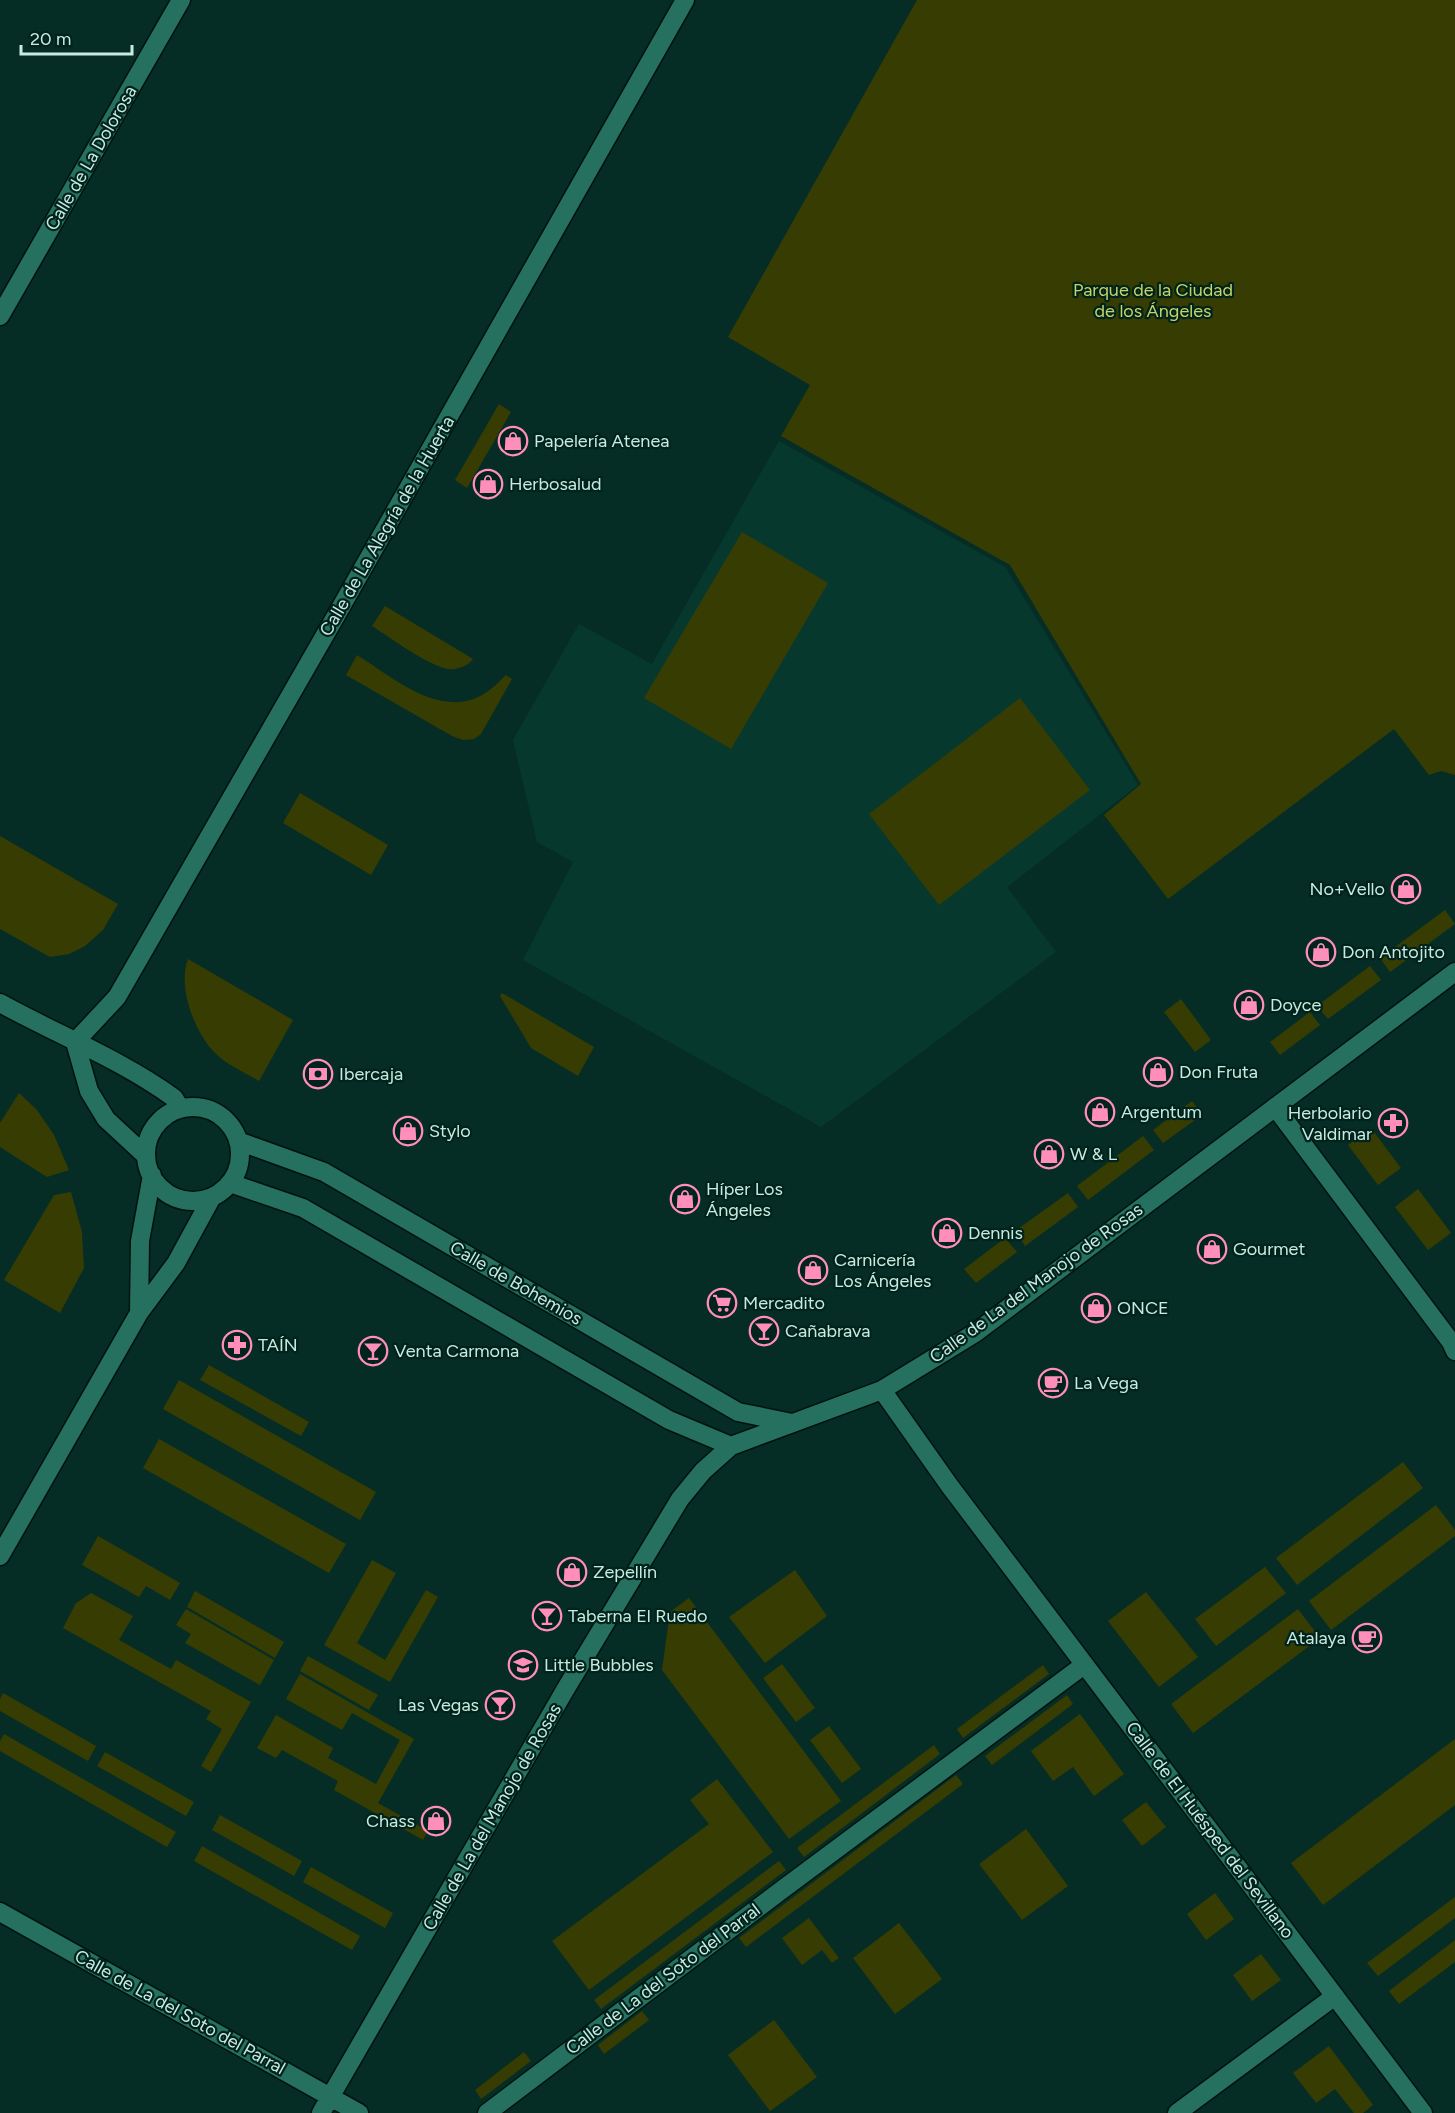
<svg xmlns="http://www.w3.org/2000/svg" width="1455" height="2113" font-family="Figtree,sans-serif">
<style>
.built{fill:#07382e}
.green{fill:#373d02}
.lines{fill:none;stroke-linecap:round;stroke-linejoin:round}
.pedestrian-casing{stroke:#00130e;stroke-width:21}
.minor-casing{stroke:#00130e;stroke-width:21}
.pedestrian{stroke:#267060;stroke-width:18}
.minor{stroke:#267060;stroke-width:18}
.labels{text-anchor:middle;stroke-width:4.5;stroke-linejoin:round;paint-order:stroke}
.street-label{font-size:18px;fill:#c8ebe1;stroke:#00231c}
.park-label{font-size:18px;fill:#c4d467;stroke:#00231c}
.poi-label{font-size:18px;fill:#c8ebe1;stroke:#00231c;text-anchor:start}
</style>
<rect width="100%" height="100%" fill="#052d25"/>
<!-- built -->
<path class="built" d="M779,441L1005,567L1138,785L1007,887L1056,952L821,1127L523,960L573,862L537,842L513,740L579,624L652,664Z"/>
<!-- green -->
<path class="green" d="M917,0H1455V775L1441,771L1429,775L1394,729L1168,899L1104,815L1141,784L1010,565L781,436L810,385L728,337Z
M499,404L511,412L467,488L455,480Z
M742,532L828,583L731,749L644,698Z
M385,606L473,659C468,666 457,670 448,669C427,665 391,638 372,626Z
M357,655C391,676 434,715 476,698C488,693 497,684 506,675L512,679L481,734L474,739L463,740L452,736L346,675Z
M1020,698L1090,790L939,905L869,814Z
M300,793L388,845L371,875L283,823Z
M0,836L118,904L103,930L85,946L69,954L50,957L0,929Z
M1445,910L1455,924L1390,972L1380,958Z
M188,959L293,1020L259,1081C244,1072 227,1065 215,1053C195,1033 177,987 188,959Z
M1370,966L1381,980L1328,1019L1317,1006Z
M502,993L594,1047L578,1076L531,1048L500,996Z
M1181,999L1211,1040L1195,1052L1164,1012Z
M1310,1012L1320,1025L1280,1055L1270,1042Z
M19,1093L37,1110L54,1135L69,1170L47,1177L0,1147V1123Z
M1192,1101L1202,1115L1163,1143L1153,1130Z
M1371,1128L1401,1168L1378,1185L1348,1145Z
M1143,1136L1154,1150L1088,1200L1077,1186Z
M1418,1189L1451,1233L1428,1250L1395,1207Z
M71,1192L82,1232L84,1268L60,1313L4,1280L54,1195Z
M1068,1193L1078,1207L1025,1246L1015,1231Z
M1005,1238L1017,1252L976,1283L964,1269Z
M209,1365L309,1422L301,1436L200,1380Z
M179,1380L376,1492L360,1520L163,1409Z
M159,1439L346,1544L329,1573L143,1468Z
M1403,1462L1423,1488L1297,1585L1276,1558Z
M1436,1505L1455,1530V1536L1331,1630L1309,1601Z
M98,1536L180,1583L170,1600L146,1586L139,1597L82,1565Z
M372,1560L396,1573L357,1643L385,1660L426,1590L438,1597L390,1682L324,1645Z
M1265,1567L1286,1593L1216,1646L1195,1619Z
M795,1570L827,1616L765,1663L729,1617Z
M195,1591L284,1642L275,1658L187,1607Z
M1146,1592L1198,1657L1159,1687L1108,1621Z
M91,1593L133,1616L119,1640L171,1669L176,1660L251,1702L211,1772L201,1766L222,1729L206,1719L211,1711L63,1628L76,1603Z
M689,1598L841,1801L789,1839L662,1670L670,1612Z
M186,1609L274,1660L260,1685L185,1643L191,1634L176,1625Z
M1298,1609L1320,1638L1193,1733L1171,1704Z
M308,1656L378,1695L369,1710L300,1671Z
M782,1664L815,1708L796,1722L763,1678Z
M1043,1665L1049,1674L963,1738L957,1729Z
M300,1674L414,1739L378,1803L428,1831L423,1840L334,1790L338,1781L282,1750L276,1758L257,1748L276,1715L333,1748L328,1758L376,1784L400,1740L352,1713L342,1730L286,1699Z
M3,1693L96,1746L88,1761L0,1711V1699Z
M1067,1695L1073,1704L992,1765L985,1756Z
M1080,1714L1124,1774L1094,1796L1073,1767L1053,1781L1031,1751Z
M829,1726L861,1769L842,1783L810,1740Z
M4,1734L176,1832L167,1847L0,1751V1741Z
M1455,1739V1805L1323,1905L1291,1863Z
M934,1745L940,1754L804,1857L797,1848Z
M105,1752L194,1802L186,1816L97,1766Z
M956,1775L963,1784L746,1947L739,1938Z
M717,1779L773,1852L589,1990L552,1941L709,1824L690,1800Z
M1146,1802L1166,1827L1142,1846L1122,1820Z
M220,1815L302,1861L294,1876L212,1830Z
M1026,1829L1068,1886L1022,1920L979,1864Z
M202,1846L360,1936L352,1950L194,1861Z
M779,1861L786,1870L601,2009L594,2000Z
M311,1867L393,1913L385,1928L303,1882Z
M1215,1893L1234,1919L1206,1940L1187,1914Z
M1455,1897V1918L1378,1976L1367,1963Z
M809,1918L839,1958L832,1963L822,1950L802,1965L782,1938Z
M899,1923L942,1979L895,2014L853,1958Z
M1455,1940V1962L1399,2004L1389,1991Z
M1261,1954L1281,1980L1252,2001L1233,1975Z
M642,2011L649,2020L604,2054L598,2045Z
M774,2020L817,2077L770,2111L728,2055Z
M1329,2046L1373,2105L1363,2113H1354L1335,2089L1316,2103L1293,2073Z
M524,2052L531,2061L481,2099L475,2090Z"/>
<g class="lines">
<!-- pedestrian casing -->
<g class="pedestrian-casing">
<path id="pedestrian" d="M487,2113L783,1889L1084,1665"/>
</g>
<!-- minor casing -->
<g class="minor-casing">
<path id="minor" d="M0,316L181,0
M0,1003C58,1035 120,1059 174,1098L180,1108
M75,1042L117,997L333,621L685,0
M75,1042L89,1091L106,1119L146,1156
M1275,1107L1451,1342L1455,1351
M146 1154a47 47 0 1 1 94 0a47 47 0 1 1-94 0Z
M238,1141L324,1172L738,1412L792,1423
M230,1183L303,1208L669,1420L731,1446
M139,1313L140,1241L152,1175
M882,1390L949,1485L1423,2113
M0,1556L139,1313L176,1263L212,1197
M0,1912L359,2113
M321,2113L565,1690L680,1499L703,1471L731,1446L882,1390L975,1333L1455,972
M1177,2113L1335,1996"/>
</g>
<!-- pedestrian -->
<use href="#pedestrian" class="pedestrian"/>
<!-- minor -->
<use href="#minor" class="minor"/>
</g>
<!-- icons -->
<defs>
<g id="shop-ring" transform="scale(1.5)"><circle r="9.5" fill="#00231c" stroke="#ff8eba" stroke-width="1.5"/><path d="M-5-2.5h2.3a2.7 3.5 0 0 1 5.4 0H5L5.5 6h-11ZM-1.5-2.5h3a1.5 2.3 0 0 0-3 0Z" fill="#ff8eba"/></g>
<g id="bank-ring" transform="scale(1.5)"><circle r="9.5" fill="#00231c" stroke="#ff8eba" stroke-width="1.5"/><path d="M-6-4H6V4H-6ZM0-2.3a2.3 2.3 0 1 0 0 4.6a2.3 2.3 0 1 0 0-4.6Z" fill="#ff8eba"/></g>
<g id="pharmacy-ring" transform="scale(1.5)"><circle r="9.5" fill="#00231c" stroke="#ff8eba" stroke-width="1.5"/><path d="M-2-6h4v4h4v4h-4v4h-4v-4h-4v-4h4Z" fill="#ff8eba"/></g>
<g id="supermarket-ring" transform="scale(1.5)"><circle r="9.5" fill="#00231c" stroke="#ff8eba" stroke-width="1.5"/><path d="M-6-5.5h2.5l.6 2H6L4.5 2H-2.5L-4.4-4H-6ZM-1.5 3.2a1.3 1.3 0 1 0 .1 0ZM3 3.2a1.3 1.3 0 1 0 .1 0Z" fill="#ff8eba"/></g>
<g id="bar-ring" transform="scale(1.5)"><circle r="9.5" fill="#00231c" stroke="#ff8eba" stroke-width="1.5"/><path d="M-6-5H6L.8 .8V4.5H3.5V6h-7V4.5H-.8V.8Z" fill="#ff8eba"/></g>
<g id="cafe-ring" transform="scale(1.5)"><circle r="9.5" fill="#00231c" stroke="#ff8eba" stroke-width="1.5"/><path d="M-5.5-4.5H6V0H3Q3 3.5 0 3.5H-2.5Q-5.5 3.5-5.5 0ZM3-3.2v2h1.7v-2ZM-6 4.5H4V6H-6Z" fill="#ff8eba"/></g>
<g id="school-ring" transform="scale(1.5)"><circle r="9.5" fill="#00231c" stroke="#ff8eba" stroke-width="1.5"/><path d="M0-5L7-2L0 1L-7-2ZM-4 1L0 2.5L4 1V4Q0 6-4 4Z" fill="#ff8eba"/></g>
</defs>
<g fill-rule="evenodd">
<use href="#shop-ring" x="513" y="441"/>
<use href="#shop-ring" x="488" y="484"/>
<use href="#shop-ring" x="1406" y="889"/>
<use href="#shop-ring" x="1321" y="952"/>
<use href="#shop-ring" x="1249" y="1005"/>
<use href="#shop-ring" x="1158" y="1072"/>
<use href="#bank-ring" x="318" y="1074"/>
<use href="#shop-ring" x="1100" y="1112"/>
<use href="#pharmacy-ring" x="1393" y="1123"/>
<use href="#shop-ring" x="408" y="1131"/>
<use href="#shop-ring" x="1049" y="1154"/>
<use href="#shop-ring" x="685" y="1199"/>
<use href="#shop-ring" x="947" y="1233"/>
<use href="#shop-ring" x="1212" y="1249"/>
<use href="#shop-ring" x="813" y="1270"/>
<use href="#supermarket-ring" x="722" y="1303"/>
<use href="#shop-ring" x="1096" y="1308"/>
<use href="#bar-ring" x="764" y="1331"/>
<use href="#pharmacy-ring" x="237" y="1345"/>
<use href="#bar-ring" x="373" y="1351"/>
<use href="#cafe-ring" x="1053" y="1383"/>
<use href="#shop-ring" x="572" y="1572"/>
<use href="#bar-ring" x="547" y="1616"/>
<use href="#cafe-ring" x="1367" y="1638"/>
<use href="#school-ring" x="523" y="1665"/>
<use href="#bar-ring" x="500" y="1705"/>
<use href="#shop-ring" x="436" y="1821"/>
</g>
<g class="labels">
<!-- street labels -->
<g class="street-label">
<text transform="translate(91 158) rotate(-60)" y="6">Calle de La Dolorosa</text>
<text transform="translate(387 526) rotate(-60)" y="6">Calle de La Alegría de la Huerta</text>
<text transform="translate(516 1283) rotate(30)" y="6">Calle de Bohemios</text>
<text transform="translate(1036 1283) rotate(-36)" y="6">Calle de La del Manojo de Rosas</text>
<text transform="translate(492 1817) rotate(-60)" y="6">Calle de La del Manojo de Rosas</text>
<text transform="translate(1210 1830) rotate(53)" y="6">Calle de El Huésped del Sevillano</text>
<text transform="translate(663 1979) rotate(-37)" y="6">Calle de La del Soto del Parral</text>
<text transform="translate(180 2012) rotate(29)" y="6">Calle de La del Soto del Parral</text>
</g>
<!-- park labels -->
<g class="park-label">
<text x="1153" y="296">Parque de la Ciudad<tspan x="1153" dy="21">de los Ángeles</tspan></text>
</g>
<!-- poi labels -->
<g class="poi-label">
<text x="534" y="447">Papelería Atenea</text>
<text x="509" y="490">Herbosalud</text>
<text x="1385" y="895" text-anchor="end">No+Vello</text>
<text x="1342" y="958">Don Antojito</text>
<text x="1270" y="1011">Doyce</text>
<text x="1179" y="1078">Don Fruta</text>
<text x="339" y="1080">Ibercaja</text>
<text x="1121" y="1118">Argentum</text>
<text x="1372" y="1119" text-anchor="end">Herbolario<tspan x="1372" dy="21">Valdimar</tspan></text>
<text x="429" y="1137">Stylo</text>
<text x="1070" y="1160">W &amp; L</text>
<text x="706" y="1195">Híper Los<tspan x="706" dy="21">Ángeles</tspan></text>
<text x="968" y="1239">Dennis</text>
<text x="1233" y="1255">Gourmet</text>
<text x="834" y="1266">Carnicería<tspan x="834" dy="21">Los Ángeles</tspan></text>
<text x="743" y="1309">Mercadito</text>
<text x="1117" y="1314">ONCE</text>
<text x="785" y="1337">Cañabrava</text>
<text x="258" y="1351">TAÍN</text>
<text x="394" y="1357">Venta Carmona</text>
<text x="1074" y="1389">La Vega</text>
<text x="593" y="1578">Zepellín</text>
<text x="568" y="1622">Taberna El Ruedo</text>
<text x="1346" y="1644" text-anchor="end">Atalaya</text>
<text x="544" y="1671">Little Bubbles</text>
<text x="479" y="1711" text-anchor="end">Las Vegas</text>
<text x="415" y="1827" text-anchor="end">Chass</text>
</g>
</g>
<!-- scale -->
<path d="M21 45v9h111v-9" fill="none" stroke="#c8ebe1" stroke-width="3"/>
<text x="30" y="45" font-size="18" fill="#c8ebe1" stroke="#00231c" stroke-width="4.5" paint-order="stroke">20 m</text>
</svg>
